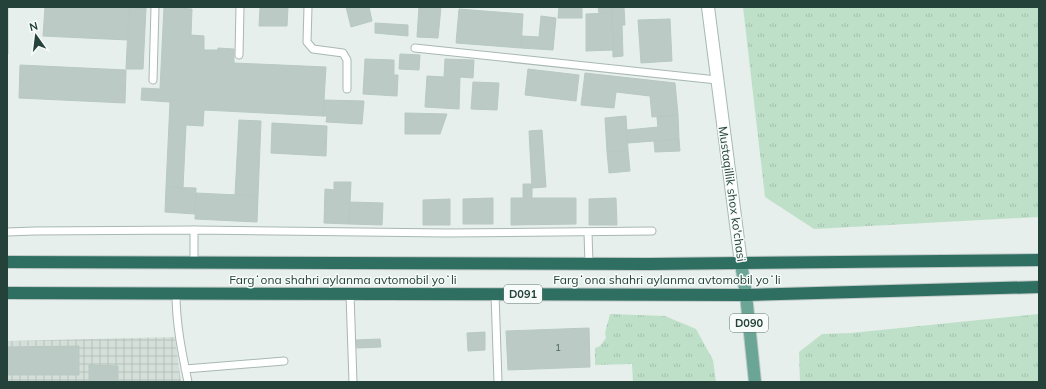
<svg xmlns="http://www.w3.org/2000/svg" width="1046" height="389" font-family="Mulish,sans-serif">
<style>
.industrial{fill:url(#industrial-grid)}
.grass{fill:url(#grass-tufts)}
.building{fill:#bbcac4;stroke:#b8c9c2}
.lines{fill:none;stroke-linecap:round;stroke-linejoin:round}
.lane-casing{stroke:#a8b8b2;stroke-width:9}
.secondary-casing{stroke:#a4bbb3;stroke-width:14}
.primary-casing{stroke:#c2cac8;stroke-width:14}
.highway-casing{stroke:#c2cac8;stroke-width:14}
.lane{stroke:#fff;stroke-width:7}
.secondary{stroke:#fff;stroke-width:12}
.primary{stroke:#6aa596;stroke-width:12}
.highway{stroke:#2f6f62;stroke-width:12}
.labels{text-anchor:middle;stroke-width:3;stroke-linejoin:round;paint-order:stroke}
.number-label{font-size:10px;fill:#4a645c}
.shield{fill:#f7fbf9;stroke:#637a73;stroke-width:1}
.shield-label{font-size:11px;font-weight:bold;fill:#24423a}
.street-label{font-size:12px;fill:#24423a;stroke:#f7fbf9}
</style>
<defs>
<pattern id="industrial-grid" width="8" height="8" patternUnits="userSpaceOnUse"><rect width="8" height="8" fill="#d4dfda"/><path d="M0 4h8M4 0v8" fill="none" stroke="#b6c1bc"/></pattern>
<pattern id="grass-tufts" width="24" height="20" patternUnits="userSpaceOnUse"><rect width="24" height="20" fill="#bfe0c8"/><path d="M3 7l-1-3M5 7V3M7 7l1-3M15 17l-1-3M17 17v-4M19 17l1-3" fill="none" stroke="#a4c1ad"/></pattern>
</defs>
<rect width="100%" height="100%" fill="#e6efeb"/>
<!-- industrial -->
<path class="industrial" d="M175,337L181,382H7V341Z"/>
<!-- grass -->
<path class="grass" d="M743,7H1039V217L814,229L765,197Z
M610,314L665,316L696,329L713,360L716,382H633L632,364L595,365V348L600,346L606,338L605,333Z
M1039,314V382H800L799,352L822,334L851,333Z"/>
<!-- building -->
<path class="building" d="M7,7H8V54H7Z
M45,7H129L128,40L43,36Z
M129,7H146V8Z
M164,7L192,9L191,35L204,36V50H218V48L234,49V63L326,67L323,116L204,110L203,126L186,125L183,188L166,187L170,102L141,100L142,88L160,89Z
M260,7H288L287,26H259Z
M346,7H369L372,21L351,27Z
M419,7H441L438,38L417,37Z
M559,7H582V18H558Z
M598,7H612V13H599Z
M612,7H624L625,25H622L623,56L613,57Z
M129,8H146L143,69H126Z
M459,9L523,14L521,48L456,43Z
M612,13L613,50L586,51V14Z
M541,16L556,18L553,50L521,48L522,36L539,37Z
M670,19L672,61L641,63L638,20Z
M375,23L408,25V36L375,33Z
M400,54L420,55L419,70L399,69Z
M365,59L394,60V75H398L397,96L363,94Z
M445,59L474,60L473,78L460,77L459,109L425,107L427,76L444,77Z
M20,65L126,70L125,103L19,98Z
M528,69L579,75L576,101L525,95Z
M585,73L675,83L678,115L652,117L650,96L616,92L614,108L581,105Z
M473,82L499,83L497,110L471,109Z
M324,100L364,101L362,124L326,122L327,116H323Z
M405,113L447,114L440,134H405Z
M678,115L679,139L628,143L627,130L658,127L657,117Z
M626,116L628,150L607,152L605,118Z
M239,120L261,121L258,196L235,195Z
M272,123L327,126L326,156L271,153Z
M542,130L546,187L532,188L529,131Z
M679,139L680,151L655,152L654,141Z
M628,150L630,171L609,173L607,152Z
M334,182H351L349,224L324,223L325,189L334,190Z
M523,184H532V198H576V224L511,225V198H523Z
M166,187L196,188L195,214L165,212Z
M196,193L258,196L257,222L195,219Z
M493,198V224H463V199Z
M616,198L617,225H589V199Z
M450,199V225H423V200Z
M350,202L383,203L382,225L349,224Z
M589,328L590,367L508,370L506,331Z
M485,332V350L468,351L467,333Z
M380,339L381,347L357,348L356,340Z
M79,346V375H7V347Z
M89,365L118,366V382H89Z"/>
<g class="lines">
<!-- lane casing -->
<g class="lane-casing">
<path id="lane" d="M308,7L307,42L313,49L343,53L347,60V89
M415,48L717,80
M239,55L240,7
M153,80L155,7
M194,230V263
M7,232L35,231L194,230L447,233L652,231
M588,232L589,264
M176,294C176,324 182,353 188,382
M350,294L353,382
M495,294L498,382
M185,369L284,361"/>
</g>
<!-- secondary casing -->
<g class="secondary-casing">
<path id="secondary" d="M708,7L741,263"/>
</g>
<!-- primary casing -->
<g class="primary-casing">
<path id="primary" d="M741,263L746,295L755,382"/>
</g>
<!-- highway casing -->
<g class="highway-casing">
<path id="highway" d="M7,262L649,264L1039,260
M7,293L746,295L1039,287"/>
</g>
<!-- lane -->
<use href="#lane" class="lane"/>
<!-- secondary -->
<use href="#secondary" class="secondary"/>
<!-- primary -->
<use href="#primary" class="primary"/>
<!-- highway -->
<use href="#highway" class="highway"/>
</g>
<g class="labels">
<!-- number labels -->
<g class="number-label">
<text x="558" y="351">1</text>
</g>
<!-- shield labels -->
<g class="shield">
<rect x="504" y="285" width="38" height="18" rx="3"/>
<rect x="730" y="314" width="38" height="18" rx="3"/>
</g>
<g class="shield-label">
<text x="523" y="298">D091</text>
<text x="749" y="327">D090</text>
</g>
<!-- street labels -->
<g class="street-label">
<text transform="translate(732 194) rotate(82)" y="4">Mustaqillik shox ko'chasi</text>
<text x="343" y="284">Fargʻona shahri aylanma avtomobil yoʻli</text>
<text x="667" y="284">Fargʻona shahri aylanma avtomobil yoʻli</text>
</g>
</g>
<!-- border -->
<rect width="1046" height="389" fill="none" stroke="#24423a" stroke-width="16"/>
<!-- north arrow -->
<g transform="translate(36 36) rotate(346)" stroke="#f7fbf9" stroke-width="3" paint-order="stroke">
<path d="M0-3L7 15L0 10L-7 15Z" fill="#24423a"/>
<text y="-6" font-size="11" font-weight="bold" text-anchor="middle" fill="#24423a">N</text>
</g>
</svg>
